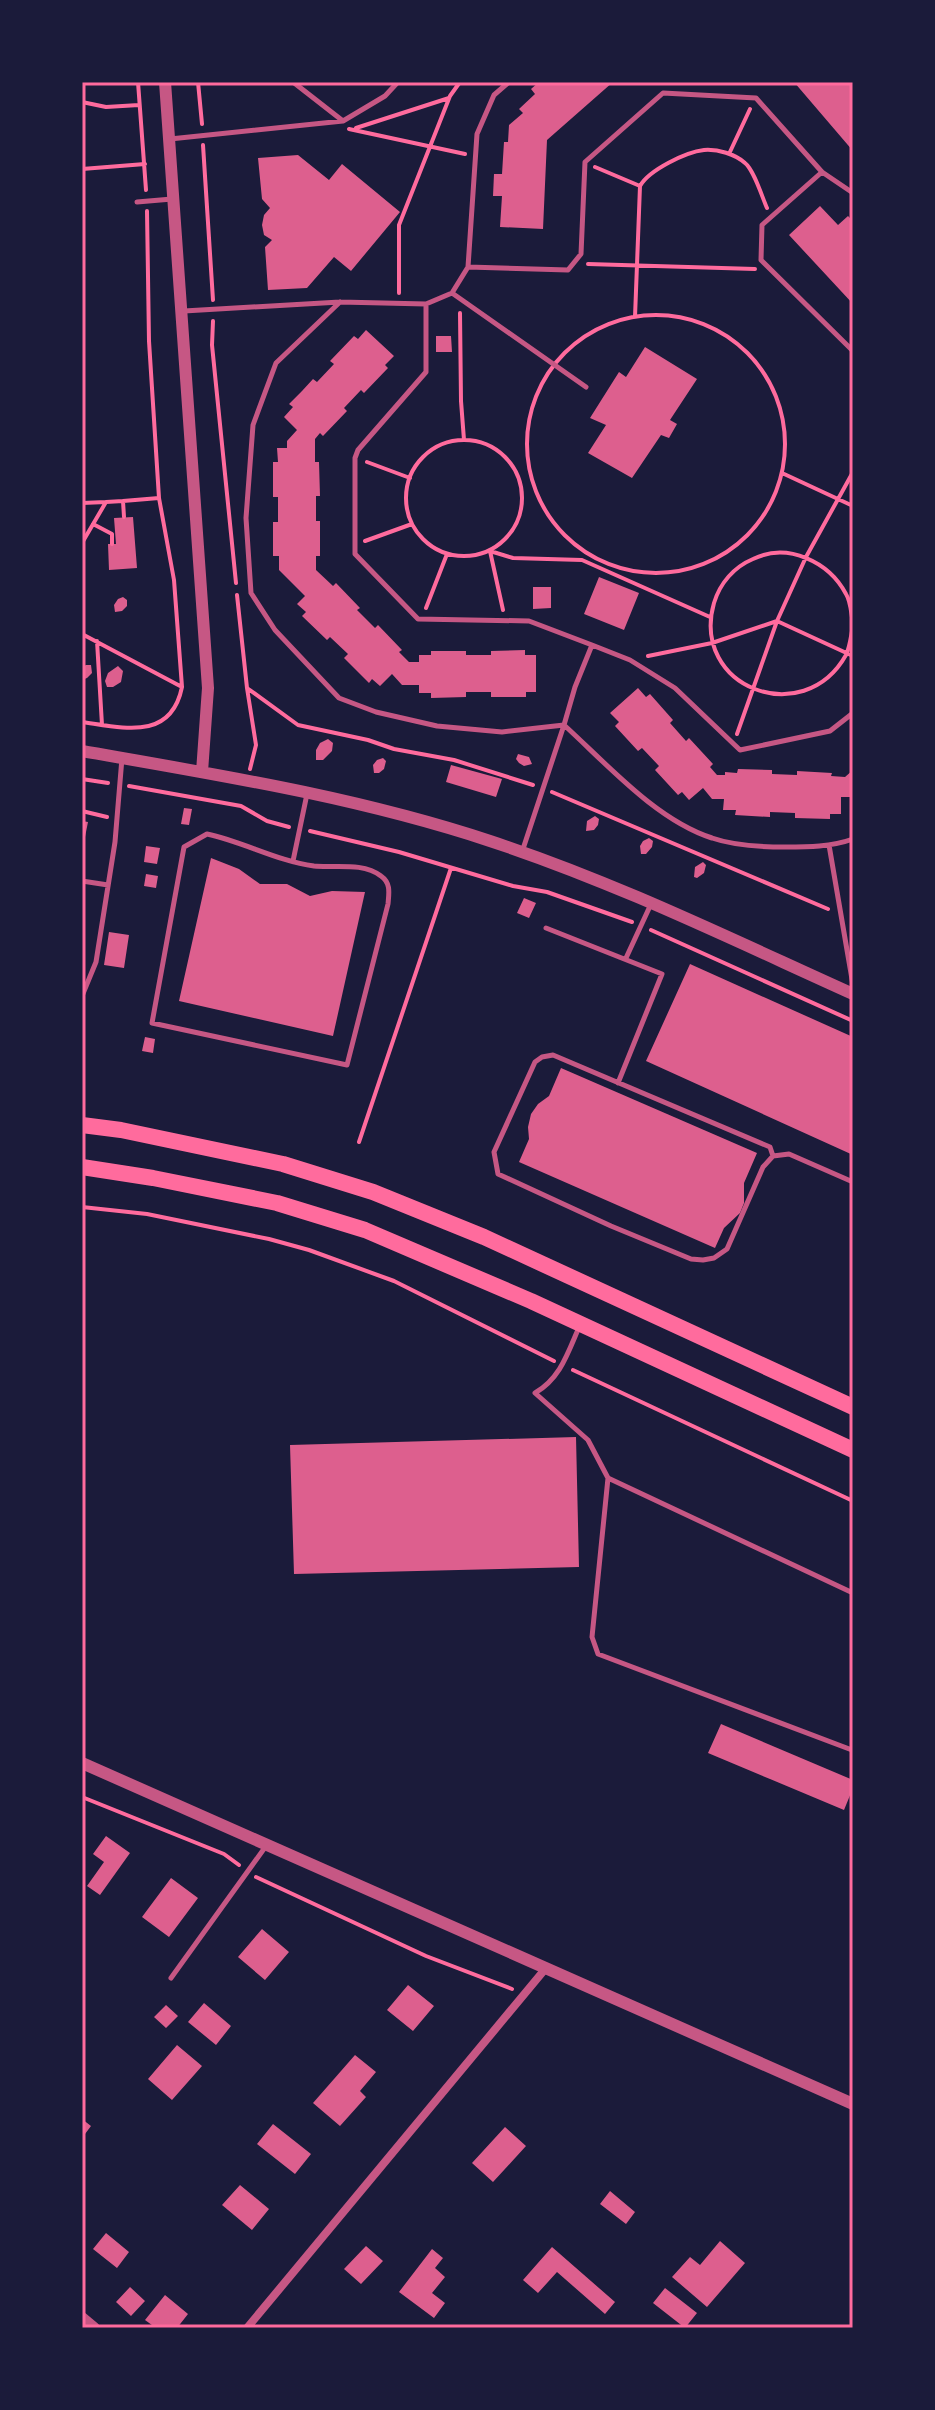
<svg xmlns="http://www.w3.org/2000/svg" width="935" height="2410" font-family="'Fira Sans Condensed',sans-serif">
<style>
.building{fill:#dd5f8e}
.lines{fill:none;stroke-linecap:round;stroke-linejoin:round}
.path{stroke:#ff6b9d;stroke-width:4}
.service{stroke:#c65784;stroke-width:5}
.minor{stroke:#c65784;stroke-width:8}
.tertiary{stroke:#c65784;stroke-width:12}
.trunk{stroke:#ff6b9d;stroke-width:16}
.neatline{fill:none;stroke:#ff6b9d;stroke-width:3}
</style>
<rect width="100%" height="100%" fill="#1b1b3a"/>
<!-- building -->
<path class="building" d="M539,82H613L547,140L543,229L500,227L502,196H493L494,174H502L504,142H508L509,125L523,113L519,109L535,94L531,89Z
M794,82H849L853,86V151Z
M298,155L329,180L342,164L400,212L351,271L334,257L307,288L268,290L265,247L272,240L264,235L262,225L264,215L270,208L262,199L258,158Z
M820,206L838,225L848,216L853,221V304L789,235Z
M366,330L394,356L385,365L388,368L364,393L361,390L344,408L347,411L323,436L320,433L315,439V462H319L320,496H316V521H320V556H316V570L333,586L336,583L360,608L357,610L375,628L378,625L402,650L399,652L409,662H419V655H431V651H466V655H491V651L525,650V655H536V692H526V697H491V692H466V697L431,698V693H419V685H402L392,674L380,686L372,679L369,683L344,658L348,654L330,637L327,640L302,616L306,612L297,604L305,596L279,570V556H273V522H278V497H273V462H278L277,448H287V441L297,430L284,417L293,407L289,404L302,391L313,379L317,382L334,364L330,361L354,336L358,339Z
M436,336H451L452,352H436Z
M645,347L697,379L670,420L677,424L669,438L661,435L632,478L588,453L606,425L590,418L619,372L626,377Z
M133,517L137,568L109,570L108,544H116L114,518Z
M599,577L639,593L624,630L584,614Z
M533,587H551V608L533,609Z
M123,597L127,600V606L122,611L115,612L114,605L118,599Z
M86,665H91L92,673L87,678L82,680V667Z
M118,666L123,671L121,682L113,687H107L105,681L108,673Z
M638,688L646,697L650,694L673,720L670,723L686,741L689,738L713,764L710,767L717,775H725V772L737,773L738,769L772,770V774L797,775V771L832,773L831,776L845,777L853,770V797H841V814H830V819L795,818V813L770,812V817L735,815L736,810H723L724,799H712L703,788L689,800L682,792L678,795L655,770L659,766L642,748L638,751L615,726L619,722L610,713Z
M328,739L333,743L332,751L323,760H316V750L320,743Z
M518,754L529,757L532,764L524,766L519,763L516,759Z
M383,758L386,761L384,769L379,773H374L373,765L377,760Z
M451,765L502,779L496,797L446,782Z
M184,808L192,809L189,825L181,824Z
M595,816L599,819L598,825L594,830L586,831L587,821Z
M82,821L88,822L83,847H82Z
M649,838L653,841L652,847L646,854H641L640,846L643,841Z
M146,846L160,848L157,864L144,862Z
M211,858L239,869L260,884H287L310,896L332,891L365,892L333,1036L179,1001Z
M703,862L706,865L704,873L697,878L694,877L695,867Z
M146,874L158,876L156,888L144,886Z
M524,898L536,903L529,918L517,913Z
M109,932L129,935L124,968L104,965Z
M690,964L853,1037V1155L646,1061Z
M145,1037L155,1039L153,1053L142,1051Z
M561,1068L757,1153L744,1183V1203L740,1213L724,1228L715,1248L519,1162L529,1139L528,1127L531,1114L538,1104L549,1096Z
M576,1437L579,1567L294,1574L290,1445Z
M721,1724L853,1780V1788L844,1810L708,1753Z
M106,1836L130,1853L100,1895L87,1886L104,1862L93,1854Z
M171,1878L198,1898L169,1937L142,1917Z
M262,1929L289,1952L265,1980L238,1957Z
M408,1985L434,2006L413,2031L387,2010Z
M204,2003L231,2026L216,2045L188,2022Z
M166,2005L178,2016L166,2028L154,2017Z
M177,2045L202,2066L172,2100L148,2079Z
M355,2055L376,2072L360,2091L366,2097L340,2126L313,2103Z
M82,2119L91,2126L82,2138Z
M273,2124L311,2154L295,2174L257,2144Z
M505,2127L526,2146L493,2182L472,2163Z
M240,2185L269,2209L252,2230L222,2205Z
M610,2191L635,2212L626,2224L600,2204Z
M106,2233L129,2252L117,2268L93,2249Z
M720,2241L745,2263L707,2307L672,2277L690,2257L700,2265Z
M366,2246L383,2261L361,2284L344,2269Z
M552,2247L615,2302L605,2314L557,2272L538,2293L523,2280Z
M432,2249L443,2258L435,2268L445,2277L432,2293L445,2303L434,2318L399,2292Z
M130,2287L145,2301L131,2316L116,2302Z
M665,2288L697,2313L685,2328L653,2303Z
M165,2295L188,2314L177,2328H156L145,2320Z"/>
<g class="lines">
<!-- path -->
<path class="path" d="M138,82L146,190
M198,82L202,124
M82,102L106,107L139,105
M356,128L449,98
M349,129L465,154
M203,145L213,300
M729,154L750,109
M595,167L640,186
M82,169L145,164
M588,264L755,269
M399,293V225L450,96L460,82
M460,313L461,401L464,440
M527 444a129 129 0 1 1 258 0a129 129 0 1 1-258 0Z
M635,317L640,186C649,170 686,152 704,150C718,149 735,154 745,163C754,170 762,197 767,208
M213,321L212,345L236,583
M406 498a58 58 0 1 1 116 0a58 58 0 1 1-116 0Z
M367,462L410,478
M782,473L853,506
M82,503L106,502
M124,517L123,501L159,498
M93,524L112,534V544
M365,541L412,524
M82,543L106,502L123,501
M237,595L247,688L256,745L250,769
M426,608L447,554
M503,610L490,551L513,558L582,560L710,617
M853,623C851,614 851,602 846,594C829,562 788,542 753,559C734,567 720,583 714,603C690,687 803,731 846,655C850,647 851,635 853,626
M82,634L182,687
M97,641L102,725
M648,656L712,643L777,621L806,557L853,472
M247,688L298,725L368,740L394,749L454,760L533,785
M82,722C124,728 171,741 182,687L174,580L159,498L149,341L147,211
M737,734L777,621L853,656
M82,779L108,783
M129,786L241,806L267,821L289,827
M552,792L828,909
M82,811L107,817
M310,831L399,852L513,886L547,892L632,922
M651,930L853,1021
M359,1142L451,868
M82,1207L147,1214L269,1239L309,1250L394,1281L554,1361
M573,1370L853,1501
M82,1797L224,1854L239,1865
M256,1877L426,1956L512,1989"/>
<!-- service -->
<path class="service" d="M293,82L343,121L385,96L398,82
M170,139L343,121
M822,172L762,225L761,260L853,351
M137,202L172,199
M468,267L568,270L581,254L585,162L663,93L756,98L822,172L853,193
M452,293L586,387
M340,302L276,363L253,425L246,518L251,593L275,630L339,698L376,712L437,726L502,732L564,725L575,687L592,645L529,621L418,619L355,554V458L358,450L426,372V304
M184,311L340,302L426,304L452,293L468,267L477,134L494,95L509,82
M592,645L630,660L675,688L740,750L830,731L853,713
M207,834C244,842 277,861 314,866C335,868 363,862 381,876C391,883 389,893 388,904L347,1065L152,1023L184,847Z
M829,845L853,985
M522,852L564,725C607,764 656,820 712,838C735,846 761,847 785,847C808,847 831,847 853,839
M293,861L307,794
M82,881L108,885
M546,928L662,974L618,1083
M626,958L651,904
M82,996L96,962L115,842L122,758
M773,1156L770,1147L553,1055L542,1057L535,1062L494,1152L498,1174L611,1226L691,1259L703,1260L714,1258L727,1249L763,1167L773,1156L789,1154L853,1182
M580,1325C568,1352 561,1378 535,1393L588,1440L608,1478L592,1637L598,1654L852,1750L853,1746
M608,1478L853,1593
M171,1978L266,1846"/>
<!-- minor -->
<path class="minor" d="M247,2328L546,1968"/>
<!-- tertiary -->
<path class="tertiary" d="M165,82L208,688L202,772
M82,751C219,775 357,797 490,841C615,882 733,940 853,994
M82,1763L853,2104
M82,2318L94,2328"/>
<!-- trunk -->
<path class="trunk" d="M82,1125L121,1130L283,1164L373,1192L484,1237L853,1407
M82,1167L153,1178L277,1203L365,1230L531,1301L853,1450"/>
</g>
<!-- border -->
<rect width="935" height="2410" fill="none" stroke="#1b1b3a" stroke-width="168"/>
<rect x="84" y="84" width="767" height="2242" class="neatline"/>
</svg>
